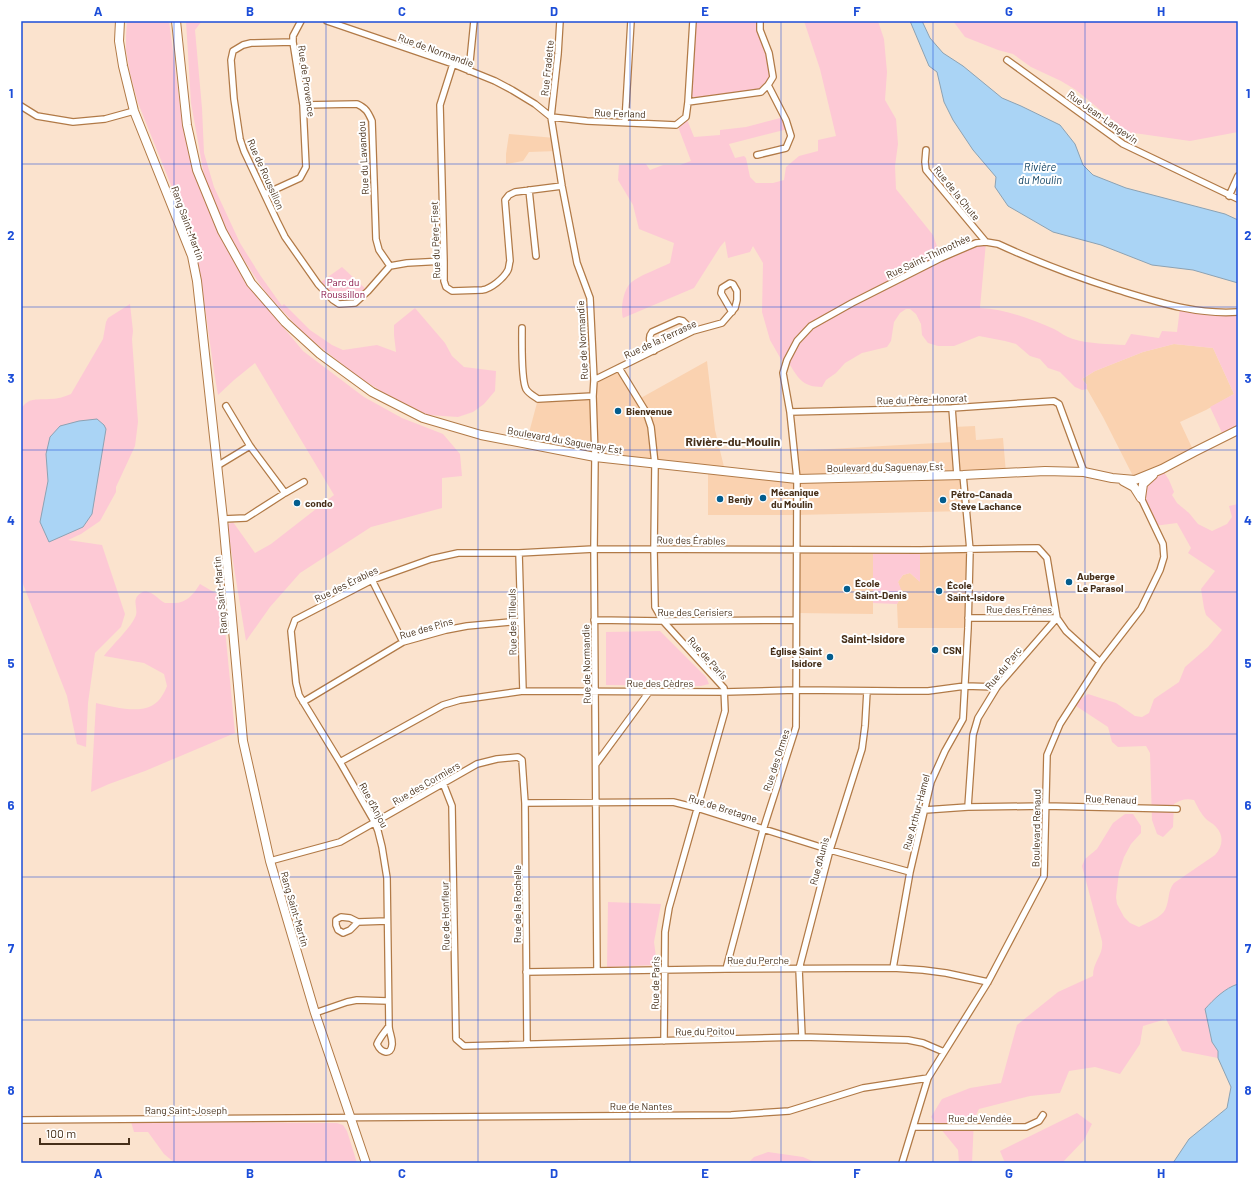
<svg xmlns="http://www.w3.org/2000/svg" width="1259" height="1184" font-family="Barlow,sans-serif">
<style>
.built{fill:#fad2b0}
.green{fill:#fdc9d5;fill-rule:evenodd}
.water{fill:#aad4f5;stroke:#8ca2b3}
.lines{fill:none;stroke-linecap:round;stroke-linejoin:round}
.street-casing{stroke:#b17a47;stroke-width:8}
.secondary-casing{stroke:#b17a47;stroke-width:10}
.street{stroke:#fff;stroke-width:5.5}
.secondary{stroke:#fff;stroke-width:8}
.grid{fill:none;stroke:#1d4ed8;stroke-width:1;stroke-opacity:0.55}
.poi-dot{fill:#035d8e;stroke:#fff;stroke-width:1.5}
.labels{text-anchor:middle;stroke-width:4;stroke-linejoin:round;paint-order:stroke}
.street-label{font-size:10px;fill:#462f19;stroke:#fff}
.park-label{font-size:10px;fill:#871244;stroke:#fff}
.poi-label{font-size:10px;font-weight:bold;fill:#462f19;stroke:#fff;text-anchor:start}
.water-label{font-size:11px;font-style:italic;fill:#0c3f60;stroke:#fff}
.neighbourhood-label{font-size:11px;font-weight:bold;fill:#462f19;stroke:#fff}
.quarter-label{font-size:12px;font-weight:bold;fill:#462f19;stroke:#fff}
.neatline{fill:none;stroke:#1d4ed8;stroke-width:1.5}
.grid-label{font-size:13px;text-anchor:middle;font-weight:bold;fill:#1d4ed8}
</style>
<rect width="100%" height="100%" fill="#fbe3ce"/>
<!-- built -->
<path class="built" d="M509,134L555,138L557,151L529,152L523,161L506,164V154Z
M1174,344L1213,348L1234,394L1206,410L1180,422L1194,452L1135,480L1103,417L1087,389V385L1082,379L1095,371L1143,352Z
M707,361L715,430L725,471L797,479L794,451L954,442L953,427L975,426L976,440L1003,438L1006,473L963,475L966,511L797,515H708V469L526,444L538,399L593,396L594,380L619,368L639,399Z
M873,550V614L796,613L797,551Z
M920,550H970L968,628H898L897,604L902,594L898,582L903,575L910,573L919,581Z"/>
<!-- green -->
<path class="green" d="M127,21H169L180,106L190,155L202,194L217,228L234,261L255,293L303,351L364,397L402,418L443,434L460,454L462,476L442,478V508L371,527L300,573L270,607L246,641L227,525L233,522L255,553L271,544L334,495L255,363L234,380L218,395L214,372L202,286L197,259L175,195L138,103L130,73L126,50V36Z
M186,21H202L195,30L202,108L204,153L214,187L240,243L260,275L282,306L284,304L310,330L332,345L343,350L377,345L396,352L394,335V325L415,308L445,343L452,356L464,367L496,371L495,391L484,404L473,412L458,417L428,415L389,396L357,376L304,334L268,295L259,283L233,243L218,212L204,175L191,103Z
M693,21H760L773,77L761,92L688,102Z
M804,21H878L884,39L887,72L885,100L896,119L898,144L895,166L896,189L933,235L941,258L986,242L980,308C1005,309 1031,319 1054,329C1060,332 1066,337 1073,339C1090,344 1108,344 1125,345L1131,334L1159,338L1162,331L1177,332L1180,308L1238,312V430L1224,437L1210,407L1234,394L1213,348L1174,344L1143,352L1095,371L1082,379L1087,385V389L1082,390L1075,387L1060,372L1048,368L1040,359L1030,356L1016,344L1005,341L979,336L954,346H938L928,343L922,335L921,324L916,314L910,309H906L900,313L894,322L891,341L887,347L862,353L845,363L836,373L826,380L822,387C801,387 797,376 787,360L782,361L770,340L762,312L763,263L753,246L750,252L728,258L725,241L720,247L694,288L623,318C620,308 624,286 633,281C643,274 658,269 670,263L674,243L639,229L633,205L618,180L619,165C628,165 638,163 646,164L650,170L663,165H680L691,161L677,124L686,117L694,137L720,135V130L746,127L784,117L788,129L729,144L735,158L744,156L746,158L750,177L756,183H773L784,180L786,167L799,156L818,151V140L836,136L820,69Z
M953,21H1238V132L1190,141L1127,132L1076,90L1061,81L1031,67L1013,54L998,50L965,37Z
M342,267L368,291L355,303L339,304L318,284Z
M130,304L133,331L132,339L138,422L135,446L116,487V492L100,521L81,534L68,540L102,545L125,614L121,627L95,653L88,703L86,747L77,744L67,696L21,579V410C27,397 37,400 49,399C57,399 64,397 71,394L103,339L106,322L108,318ZM104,425L41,522L48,481L46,454Z
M1162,469L1169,480L1174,492L1172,495L1177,503L1189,513L1198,524L1212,531L1227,524L1232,517L1229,506L1238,504V984L1234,985L1205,1009L1212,1042L1218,1051V1058L1182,1051L1166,1019L1143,1026L1140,1044L1120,1074L1095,1067L1069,1071L1060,1093L1030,1096L979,1109L974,1119L972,1163H959L958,1150L931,1117L942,1099L970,1088L1001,1083L1017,1025L1058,992L1093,976C1093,961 1104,955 1102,941L1082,866L1085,859L1097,849L1113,823L1125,814H1133L1141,826V833L1131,844L1124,857L1119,872L1116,897L1117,904L1124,917L1130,923L1139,927C1146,923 1162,917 1165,910C1170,900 1167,892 1174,883L1215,855C1223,847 1224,835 1216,827C1213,823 1209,822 1206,819C1201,814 1197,806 1194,800C1185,798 1181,800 1174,804L1173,827L1163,837L1157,834L1152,820L1150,753L1146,746L1118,747L1112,742L1108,727L1073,704L1088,694L1116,703L1135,716L1142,717L1149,713L1154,699L1179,682L1185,667L1208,647L1222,630L1206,615L1204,608L1201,589L1215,571L1188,553L1191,548L1177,523L1154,526L1141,498L1135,480Z
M873,550H920V582L910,573L903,575L898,582L903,594L897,604L873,603Z
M200,584L222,597L235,733L145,771L109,784L91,792L96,703C110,706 135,713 149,707C158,704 164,694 167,686L164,674L144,663L104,656C112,645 132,627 136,615C138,607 131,599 141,593C150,587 158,600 165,603C167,603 170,603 172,603C186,604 193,595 200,584Z
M660,631L706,677L709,684L701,686L606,685V632Z
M608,902L661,904L654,942L657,965L607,967Z
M1077,1113L1092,1124L1084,1140L1062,1163H1005L1000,1151Z
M131,1122L337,1123L343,1125L347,1131L357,1163H175L164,1154L148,1132H134Z
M768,1152L803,1157L817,1163H748L754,1157Z"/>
<!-- water -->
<path class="water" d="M910,21H922L930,38L943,53L963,66L1002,98L1021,106L1060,125L1075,144L1083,165L1093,175L1126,188L1225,214L1238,220V283L1193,270L1152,265L1101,245L1053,232L1008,206L995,187L996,177L973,150L953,120L944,102L937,72L929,66Z
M97,419L104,425L106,429L92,514L83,527L49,542L40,522L48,481L46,454L50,437L60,426L79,421Z
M1238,984V1163H1173L1189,1139L1227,1108L1231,1087L1218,1058V1051L1212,1042L1205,1009C1214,999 1225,988 1238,984Z"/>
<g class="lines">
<!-- street casing -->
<g class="street-casing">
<path id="street" d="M327,21L453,64L495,81L512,90L535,104L551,117
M560,21L558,54L551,117L562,186L577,263L590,298L594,380L593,396L595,457L594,549L597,971
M293,42L251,43L243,45L233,51L231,60L234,99L240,139L244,151L277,221L285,237L318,284L333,300L339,304L355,303L368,291L390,266L407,263L444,261
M1007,60L1123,144L1238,199
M453,64L440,105L444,261V281L446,287L452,291L482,290C491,289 504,278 508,270C509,268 509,264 510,261L505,200L509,195L515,192L562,186
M469,71L474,21
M688,102L761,92L768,85L773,77L769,53L760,30V21
M303,105L357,104C366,108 368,112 372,121L376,239L379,250L390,266
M21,106L37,116L73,122L105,119L134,111
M551,117L587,121L676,125L686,117L688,102L693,21
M625,122L631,21
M926,150L925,162L926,170L986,242
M757,155L786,148L791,136L786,120L768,85
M529,190L536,256
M265,194L300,178L306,167L303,105L293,42V36L301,21
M1229,196L1238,176
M522,328C522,341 521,379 526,389C529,394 534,396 538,399L593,396
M654,351C651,344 647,338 652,332L679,320L683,321L693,331
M619,368L646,412L651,427L655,464L654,549L655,607L663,621L724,688L725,711L669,908L665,932L664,1041
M594,380L693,331L722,323L735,308L737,300V291L733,284L730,283L722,288L721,293L732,312
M226,406L250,446L285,493
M952,408L957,475
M790,412L952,408L1054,401L1059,404L1084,472
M217,466L250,446
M223,519L246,518L285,493L304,482
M519,553L523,691
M372,580L403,642
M968,618H1057L1066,631L1100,662
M594,620L663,621L796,620
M303,702L403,642L446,630L467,626L521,621
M340,762L443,705L460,700L523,691L724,692L796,690L900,691H928L965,686L997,687
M596,764L649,692
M443,783L452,806L456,1039L464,1046L802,1037L908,1040L923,1043L944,1052
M525,803L673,802L697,808L830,850L910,872
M925,810L968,807L1045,806L1177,809
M270,861L340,842L477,764L497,759L518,757L522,760L525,803L527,1044
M358,922L350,930L343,933L338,930L336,925V920L341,917L350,918L358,922L387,921
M893,968L910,872L931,782L945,751L963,719L968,628L970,550L963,475
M726,969L763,830L796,727L797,479L790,412L783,373L787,360L797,341L811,326L852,303L941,258L976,243L986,242L998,244C1037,262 1077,277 1118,290C1158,302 1196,315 1238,312
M526,972L726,969L893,968L923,970L946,973L988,982
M315,1013L347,1002L357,1000L388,1001
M389,1026L387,878L382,847L378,831L375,823L340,762L299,695L296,683L291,631L295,620L372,580L431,559L458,553H519L594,549L920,550L1038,548L1047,558L1057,618L997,687L978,718L973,735L968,807
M389,1026C389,1032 393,1039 392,1045C391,1056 381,1053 377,1044C380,1037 385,1032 389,1026Z
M802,1037L799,969L830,850L862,749L865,726L867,691
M21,1120L731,1115L789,1111L863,1088L928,1078
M914,1127H1026L1039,1121L1043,1115
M902,1163L928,1078L988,982L1044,876L1047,755L1060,724L1100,662L1141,609L1160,570L1164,557L1163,544L1141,498"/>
</g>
<!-- secondary casing -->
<g class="secondary-casing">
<path id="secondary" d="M120,21L119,41L123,66L134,111L192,256L197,281L223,519L243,741L270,861L315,1013L366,1163
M176,21L187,125L197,170L222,231L251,283L285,322L320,354L372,392L423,418L481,435L595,457L797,479L963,475L1045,471L1084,472L1112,478L1135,480L1162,469L1194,452L1238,430
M1123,481L1134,487L1141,498
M1141,498L1143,484L1153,475"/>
</g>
<!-- street -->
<use href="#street" class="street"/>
<!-- secondary -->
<use href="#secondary" class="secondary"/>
</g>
<!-- grid -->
<path class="grid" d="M174,21V1163M326,21V1163M478,21V1163M630,21V1163M781,21V1163M933,21V1163M1085,21V1163M21,164H1238M21,307H1238M21,450H1238M21,592H1238M21,734H1238M21,877H1238M21,1020H1238"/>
<!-- markers -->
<g class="poi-dot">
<circle cx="618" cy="411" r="4"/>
<circle cx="763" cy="498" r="4"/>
<circle cx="720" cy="499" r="4"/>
<circle cx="943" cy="500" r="4"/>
<circle cx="297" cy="503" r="4"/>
<circle cx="1069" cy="582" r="4"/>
<circle cx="847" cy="589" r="4"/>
<circle cx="939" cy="591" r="4"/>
<circle cx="935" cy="650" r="4"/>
<circle cx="830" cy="657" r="4"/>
</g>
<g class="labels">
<!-- street labels -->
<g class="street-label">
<text transform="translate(436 50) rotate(20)" y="4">Rue de Normandie</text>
<text transform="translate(547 68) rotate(-84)" y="4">Rue Fradette</text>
<text transform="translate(307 81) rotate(82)" y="4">Rue de Provence</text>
<text transform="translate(620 113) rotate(2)" y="4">Rue Ferland</text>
<text transform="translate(1103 117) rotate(35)" y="4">Rue Jean-Langevin</text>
<text transform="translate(363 158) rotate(-93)" y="4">Rue du Lavandou</text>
<text transform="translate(266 174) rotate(66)" y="4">Rue de Roussillon</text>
<text transform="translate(957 193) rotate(51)" y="4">Rue de la Chute</text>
<text transform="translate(188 223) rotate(70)" y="4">Rang Saint-Martin</text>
<text transform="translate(435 240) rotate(-92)" y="4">Rue du Père-Fiset</text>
<text transform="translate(928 256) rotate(-25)" y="4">Rue Saint-Thimothée</text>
<text transform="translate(660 339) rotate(-25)" y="4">Rue de la Terrasse</text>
<text transform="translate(582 340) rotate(-93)" y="4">Rue de Normandie</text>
<text transform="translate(922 399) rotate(-2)" y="4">Rue du Père-Honorat</text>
<text transform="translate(565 440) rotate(10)" y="4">Boulevard du Saguenay Est</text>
<text transform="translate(885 467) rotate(-1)" y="4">Boulevard du Saguenay Est</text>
<text transform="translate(691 540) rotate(1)" y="4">Rue des Érables</text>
<text transform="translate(346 584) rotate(-26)" y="4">Rue des Érables</text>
<text transform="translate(220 595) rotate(-95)" y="4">Rang Saint-Martin</text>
<text x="1019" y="613">Rue des Frênes</text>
<text x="695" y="616">Rue des Cerisiers</text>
<text transform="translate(512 622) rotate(-91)" y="4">Rue des Tilleuls</text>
<text transform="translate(426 628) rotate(-16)" y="4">Rue des Pins</text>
<text transform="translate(708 658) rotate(48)" y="4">Rue de Paris</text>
<text transform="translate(586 664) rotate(-91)" y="4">Rue de Normandie</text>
<text transform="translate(1003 668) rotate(-51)" y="4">Rue du Parc</text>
<text x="660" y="687">Rue des Cèdres</text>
<text transform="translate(776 760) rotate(-72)" y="4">Rue des Ormes</text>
<text transform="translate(426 783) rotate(-30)" y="4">Rue des Cormiers</text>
<text transform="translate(1111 799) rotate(2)" y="4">Rue Renaud</text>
<text transform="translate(374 805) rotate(62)" y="4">Rue d'Anjou</text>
<text transform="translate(723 808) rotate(18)" y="4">Rue de Bretagne</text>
<text transform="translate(916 812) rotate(-75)" y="4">Rue Arthur-Hamel</text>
<text transform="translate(1036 828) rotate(-89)" y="4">Boulevard Renaud</text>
<text transform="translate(819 861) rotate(-75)" y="4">Rue d'Aunis</text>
<text transform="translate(517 904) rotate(-90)" y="4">Rue de la Rochelle</text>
<text transform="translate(295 909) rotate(74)" y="4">Rang Saint-Martin</text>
<text transform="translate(445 916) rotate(-91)" y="4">Rue de Honfleur</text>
<text x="758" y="964">Rue du Perche</text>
<text transform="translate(655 983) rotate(-89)" y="4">Rue de Paris</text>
<text transform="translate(705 1031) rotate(-1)" y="4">Rue du Poitou</text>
<text x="641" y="1110">Rue de Nantes</text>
<text x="186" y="1114">Rang Saint-Joseph</text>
<text x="980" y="1122">Rue de Vendée</text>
</g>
<!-- park labels -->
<g class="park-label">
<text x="343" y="286">Parc du<tspan x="343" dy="12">Roussillon</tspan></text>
</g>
<!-- poi labels -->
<g class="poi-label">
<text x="626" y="415">Bienvenue</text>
<text x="771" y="496">Mécanique<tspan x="771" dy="12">du Moulin</tspan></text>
<text x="951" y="498">Pétro-Canada<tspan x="951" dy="12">Steve Lachance</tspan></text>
<text x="728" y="503">Benjy</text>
<text x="305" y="507">condo</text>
<text x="1077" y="580">Auberge<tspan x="1077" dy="12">Le Parasol</tspan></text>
<text x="855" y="587">École<tspan x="855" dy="12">Saint-Denis</tspan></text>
<text x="947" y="589">École<tspan x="947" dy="12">Saint-Isidore</tspan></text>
<text x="943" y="654">CSN</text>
<text x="822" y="655" text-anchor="end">Église Saint<tspan x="822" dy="12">Isidore</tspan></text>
</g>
<!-- water labels -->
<g class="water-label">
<text x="1040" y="171">Rivière<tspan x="1040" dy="13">du Moulin</tspan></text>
</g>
<!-- neighbourhood labels -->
<g class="neighbourhood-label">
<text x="873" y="643">Saint-Isidore</text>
</g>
<!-- quarter labels -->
<g class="quarter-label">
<text x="733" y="446">Rivière-du-Moulin</text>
</g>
</g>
<!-- border -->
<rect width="1259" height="1184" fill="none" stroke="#ffffff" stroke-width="44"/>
<!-- scale -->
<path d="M40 1138v6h89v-6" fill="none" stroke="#462f19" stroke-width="2"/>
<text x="46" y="1138" font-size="12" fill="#462f19" stroke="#ffffff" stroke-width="3" paint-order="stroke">100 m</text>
<rect x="22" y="22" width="1215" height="1140" class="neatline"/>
<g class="grid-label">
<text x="98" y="16">A</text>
<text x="250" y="16">B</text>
<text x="402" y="16">C</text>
<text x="554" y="16">D</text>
<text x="705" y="16">E</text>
<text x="857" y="16">F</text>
<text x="1009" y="16">G</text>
<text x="1161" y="16">H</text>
<text x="11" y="98">1</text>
<text x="1248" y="98">1</text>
<text x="11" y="240">2</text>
<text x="1248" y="240">2</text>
<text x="11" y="383">3</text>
<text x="1248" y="383">3</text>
<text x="11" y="525">4</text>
<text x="1248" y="525">4</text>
<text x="11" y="668">5</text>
<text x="1248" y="668">5</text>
<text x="11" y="810">6</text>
<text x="1248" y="810">6</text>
<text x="11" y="953">7</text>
<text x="1248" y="953">7</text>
<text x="11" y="1095">8</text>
<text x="1248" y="1095">8</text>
<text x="98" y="1178">A</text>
<text x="250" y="1178">B</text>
<text x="402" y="1178">C</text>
<text x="554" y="1178">D</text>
<text x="705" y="1178">E</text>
<text x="857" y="1178">F</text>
<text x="1009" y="1178">G</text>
<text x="1161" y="1178">H</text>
</g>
</svg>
